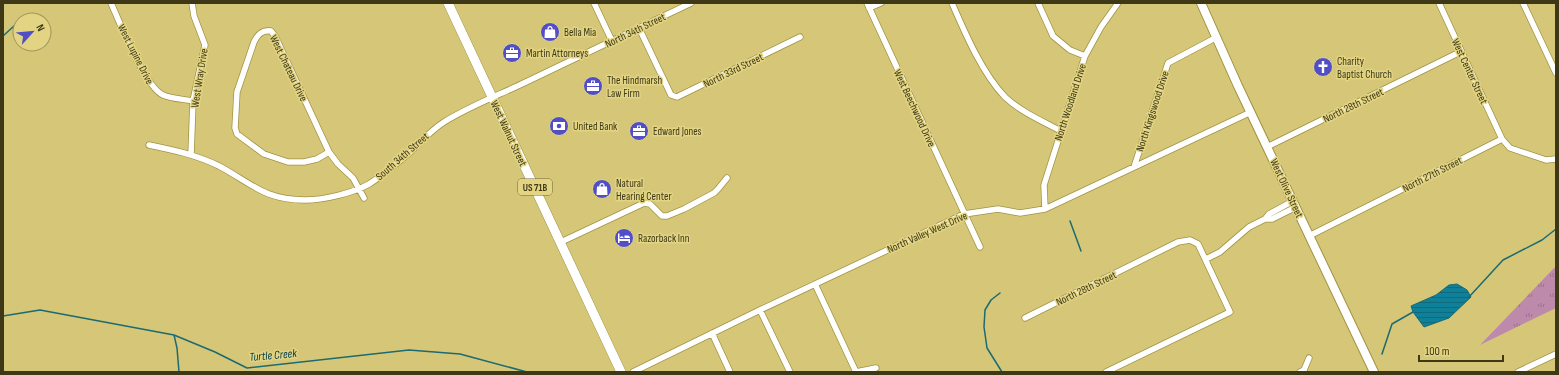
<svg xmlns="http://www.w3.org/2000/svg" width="1559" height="375" font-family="'Sofia Sans Condensed',sans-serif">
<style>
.park{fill:url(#park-tufts)}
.water{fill:url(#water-rules);stroke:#1c6a72}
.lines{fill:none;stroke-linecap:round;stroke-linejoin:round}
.stream{stroke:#1c6a72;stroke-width:1.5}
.street-casing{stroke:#a19343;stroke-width:7}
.secondary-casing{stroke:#a19343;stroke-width:10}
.primary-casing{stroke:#a19343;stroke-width:10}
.street{stroke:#fff;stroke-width:5.5}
.secondary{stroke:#fff;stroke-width:8}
.primary{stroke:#fff;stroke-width:9}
.labels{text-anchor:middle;stroke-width:3;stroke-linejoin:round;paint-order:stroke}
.shield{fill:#e2d483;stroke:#6f6737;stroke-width:1}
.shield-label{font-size:10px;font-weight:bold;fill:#3e3817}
.street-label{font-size:11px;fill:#3e3817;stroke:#e2d483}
.poi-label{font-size:11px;fill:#3e3817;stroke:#e2d483;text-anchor:start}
.water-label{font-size:12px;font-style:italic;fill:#003c4a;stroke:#e2d483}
</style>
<defs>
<pattern id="park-tufts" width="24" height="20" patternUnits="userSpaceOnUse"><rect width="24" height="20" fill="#bd8aac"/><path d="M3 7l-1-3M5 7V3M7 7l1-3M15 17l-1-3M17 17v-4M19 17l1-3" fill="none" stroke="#9b728b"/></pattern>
<pattern id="water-rules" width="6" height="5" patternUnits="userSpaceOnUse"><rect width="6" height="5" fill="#0e8099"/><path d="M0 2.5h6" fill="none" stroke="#0f6a7c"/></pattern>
</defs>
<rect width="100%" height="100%" fill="#d5c777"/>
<!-- park -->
<path class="park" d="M1556,266V308L1480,345Z"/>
<!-- water -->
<path class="water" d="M1457,284L1467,290L1471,297L1449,318L1424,327L1413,312L1411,306L1436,295L1449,285Z"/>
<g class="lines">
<!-- stream -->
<path class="stream" d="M3,36L14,26
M1070,221L1081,251
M1000,293L991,300L985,310L984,327L987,348L1002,372
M1469,297L1503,260L1542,240L1556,229
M3,316L40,310L174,335L215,352L247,368L409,350L460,354L527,372
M174,335L177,348L179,372
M1382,354L1392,324L1413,312"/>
<!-- street casing -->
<g class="street-casing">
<path id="street" d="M111,3C120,23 145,87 163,95C172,99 184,99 193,101
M594,3L612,41
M867,3L980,247
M952,3C965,33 982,73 1005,97C1021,112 1042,121 1061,131
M1038,3L1053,36L1070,50L1085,56
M1439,3L1502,139L1510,148L1546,160L1556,159
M1523,3L1556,73
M869,8L881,3
M639,28L671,95L677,97L800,37
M149,145C173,150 197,155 219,166C251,183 264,200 305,200C324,200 353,193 369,184C381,177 397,163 408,154C420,143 430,131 444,122C470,106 499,95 526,82C581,56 636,29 691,3
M1267,147L1460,52
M329,152L317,159L304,162H288L264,154L237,134L235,128L237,92L254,42C258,34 262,30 271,31L275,36L329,152L338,164L353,178L364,198
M191,155L193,101L205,45L194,16L192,3
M1134,167L1168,63L1217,37
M1045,209L1044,185L1085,56L1101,27L1118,3
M1265,219H1272L1296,207
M1309,236L1502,139
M561,242L644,203L650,204L662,216H667L684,209L714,193L718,189L727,178
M1206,259L1220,252L1249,227L1265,219L1269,214L1293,201
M815,284L856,372L876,368
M760,310L790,372
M1025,318L1178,242L1190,240L1198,244L1230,312L1106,372
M712,333L730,372
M633,372L760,310L964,214L998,209L1020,213L1045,209L1251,112
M1300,372L1304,370L1309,358
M1518,372L1556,354"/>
</g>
<!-- secondary casing -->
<g class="secondary-casing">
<path id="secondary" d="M1201,3L1238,86L1374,372"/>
</g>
<!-- primary casing -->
<g class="primary-casing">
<path id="primary" d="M448,3L621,372"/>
</g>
<!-- street -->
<use href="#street" class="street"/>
<!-- secondary -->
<use href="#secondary" class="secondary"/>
<!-- primary -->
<use href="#primary" class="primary"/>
</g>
<!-- icons -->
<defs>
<g id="shop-disc" transform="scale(1)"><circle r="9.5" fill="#524fc6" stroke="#e2d483"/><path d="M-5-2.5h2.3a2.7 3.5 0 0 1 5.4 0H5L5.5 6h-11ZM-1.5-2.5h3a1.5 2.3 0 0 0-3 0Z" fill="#fff"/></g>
<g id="office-disc" transform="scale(1)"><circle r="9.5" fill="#524fc6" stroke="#e2d483"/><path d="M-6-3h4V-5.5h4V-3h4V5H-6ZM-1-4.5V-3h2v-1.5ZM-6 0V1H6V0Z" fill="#fff"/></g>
<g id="church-disc" transform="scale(1)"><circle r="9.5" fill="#524fc6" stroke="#e2d483"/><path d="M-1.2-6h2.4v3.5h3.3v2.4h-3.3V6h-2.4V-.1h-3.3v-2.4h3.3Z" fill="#fff"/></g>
<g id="bank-disc" transform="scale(1)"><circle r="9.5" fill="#524fc6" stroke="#e2d483"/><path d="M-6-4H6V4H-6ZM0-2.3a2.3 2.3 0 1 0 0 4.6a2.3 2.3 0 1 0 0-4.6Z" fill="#fff"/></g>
<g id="hotel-disc" transform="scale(1)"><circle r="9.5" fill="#524fc6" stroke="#e2d483"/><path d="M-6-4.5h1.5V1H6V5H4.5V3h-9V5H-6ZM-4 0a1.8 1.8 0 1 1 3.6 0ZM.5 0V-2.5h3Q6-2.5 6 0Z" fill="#fff"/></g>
</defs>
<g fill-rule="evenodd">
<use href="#shop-disc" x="550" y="32"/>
<use href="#office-disc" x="512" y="53"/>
<use href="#church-disc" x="1323" y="67"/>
<use href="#office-disc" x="593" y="86"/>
<use href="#bank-disc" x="559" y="126"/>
<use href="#office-disc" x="639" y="131"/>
<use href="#shop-disc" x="602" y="189"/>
<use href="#hotel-disc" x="624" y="238"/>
</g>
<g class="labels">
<!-- shield labels -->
<rect class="shield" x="518" y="179" width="34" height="16" rx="3"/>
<g class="shield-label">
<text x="535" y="191">US 71B</text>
</g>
<!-- street labels -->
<g class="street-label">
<text transform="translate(635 30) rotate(-26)" y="4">North 34th Street</text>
<text transform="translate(136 54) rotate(63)" y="4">West Lupine Drive</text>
<text transform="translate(289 68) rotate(64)" y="4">West Chateau Drive</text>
<text transform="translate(733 70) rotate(-26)" y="4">North 33rd Street</text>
<text transform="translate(1470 71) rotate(65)" y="4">West Center Street</text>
<text transform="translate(199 78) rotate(-81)" y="4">West Wray Drive</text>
<text transform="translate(1070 102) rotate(-72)" y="4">North Woodland Drive</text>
<text transform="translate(1353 105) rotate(-26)" y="4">North 28th Street</text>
<text transform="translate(915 108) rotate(65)" y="4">West Beechwood Drive</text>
<text transform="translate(1152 111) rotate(-72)" y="4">North Kingswood Drive</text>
<text transform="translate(509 133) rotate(65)" y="4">West Walnut Street</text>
<text transform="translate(402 156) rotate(-41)" y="4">South 34th Street</text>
<text transform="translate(1432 174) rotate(-27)" y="4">North 27th Street</text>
<text transform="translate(1287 188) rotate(65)" y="4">West Olive Street</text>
<text transform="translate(927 232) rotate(-24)" y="4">North Valley West Drive</text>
<text transform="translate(1086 288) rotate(-26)" y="4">North 28th Street</text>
</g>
<!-- poi labels -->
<g class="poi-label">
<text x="564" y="36">Bella Mia</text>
<text x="526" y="57">Martin Attorneys</text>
<text x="1337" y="65">Charity<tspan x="1337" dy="13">Baptist Church</tspan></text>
<text x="607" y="84">The Hindmarsh<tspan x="607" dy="13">Law Firm</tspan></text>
<text x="573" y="130">United Bank</text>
<text x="653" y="135">Edward Jones</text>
<text x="616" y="187">Natural<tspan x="616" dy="13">Hearing Center</tspan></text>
<text x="638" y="242">Razorback Inn</text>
</g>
<!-- water labels -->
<g class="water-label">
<text transform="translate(273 355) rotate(-5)" y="4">Turtle Creek</text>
</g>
</g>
<!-- border -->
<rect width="1559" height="375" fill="none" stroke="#3e3817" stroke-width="8"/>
<!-- north arrow -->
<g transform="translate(32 32) rotate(63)"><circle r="19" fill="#e2d483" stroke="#a09658"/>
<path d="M0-3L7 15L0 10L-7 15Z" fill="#524fc6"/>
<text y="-6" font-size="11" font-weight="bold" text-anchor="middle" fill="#3e3817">N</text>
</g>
<!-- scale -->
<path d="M1419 355v6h84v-6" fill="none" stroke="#3e3817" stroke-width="2"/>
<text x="1425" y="355" font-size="12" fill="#3e3817" stroke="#e2d483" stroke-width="3" paint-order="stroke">100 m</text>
</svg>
